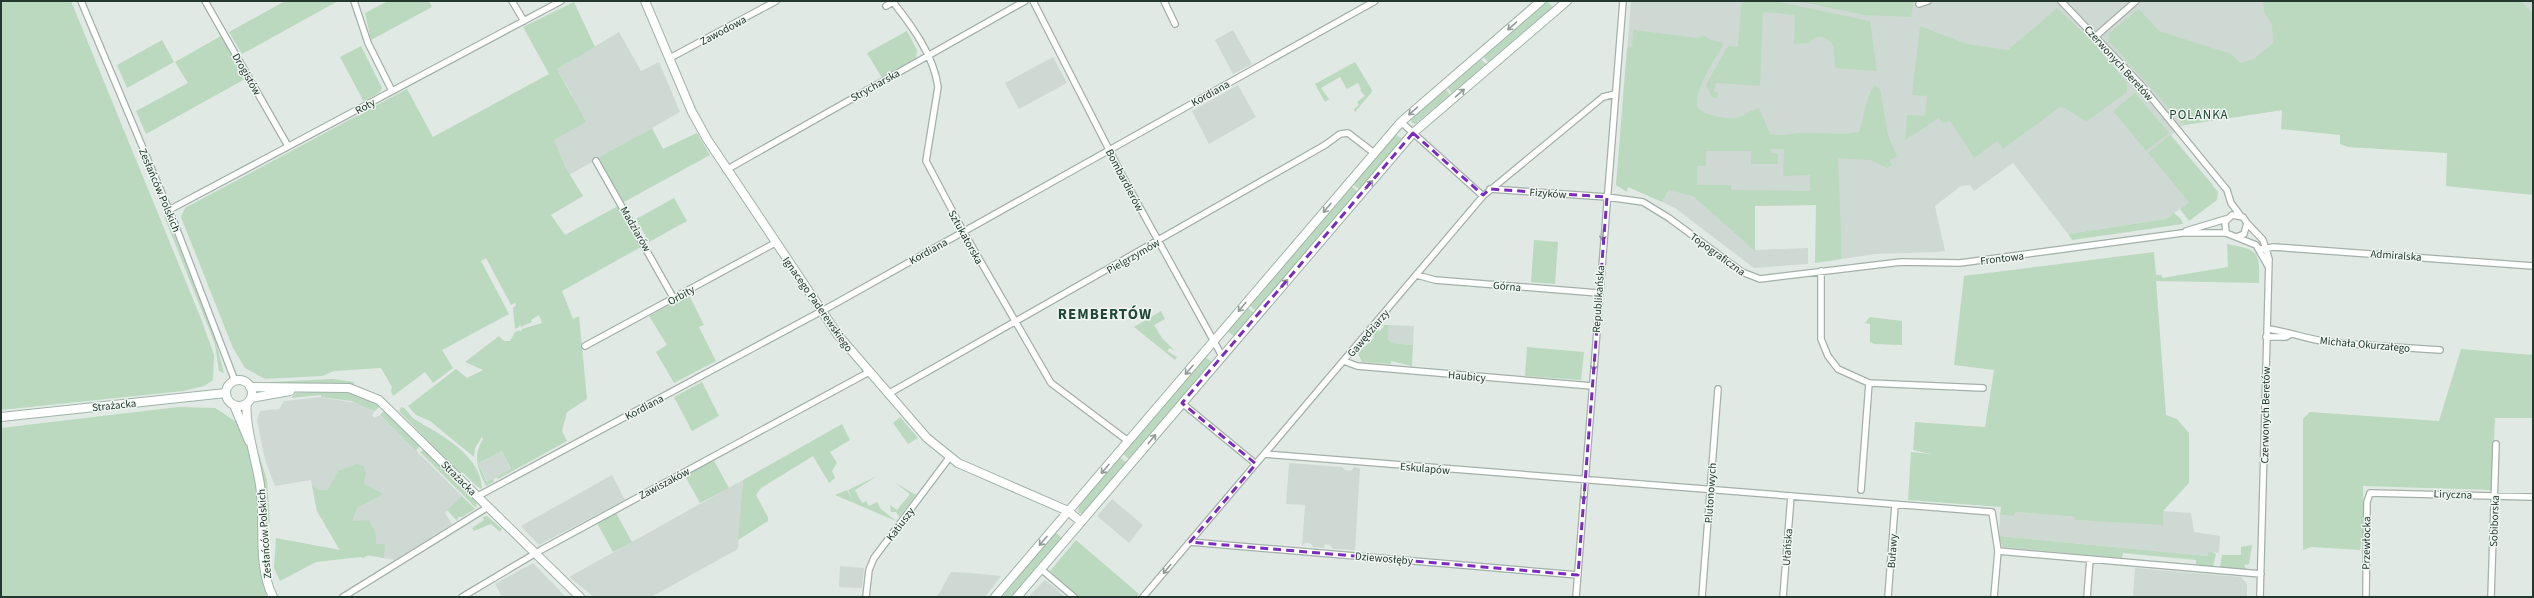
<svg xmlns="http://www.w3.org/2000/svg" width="2534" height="598" font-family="'Source Sans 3',sans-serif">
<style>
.built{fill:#cfd9d3}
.green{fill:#bbd9be;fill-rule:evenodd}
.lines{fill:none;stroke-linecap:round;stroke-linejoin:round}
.street-casing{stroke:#a4b0aa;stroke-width:8}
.secondary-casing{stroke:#a1b4aa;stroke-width:10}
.street{stroke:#fff;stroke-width:5.5}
.secondary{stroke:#fff;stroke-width:8}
.oneway{stroke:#919c97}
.marked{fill:none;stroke:#7b2cbf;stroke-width:3;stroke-dasharray:8 5;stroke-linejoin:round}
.labels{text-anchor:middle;stroke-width:3;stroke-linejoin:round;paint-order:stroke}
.street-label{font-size:11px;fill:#23382f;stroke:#f0f7f2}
.quarter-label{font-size:13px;letter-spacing:1px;fill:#214838;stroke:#f0f7f2}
.district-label{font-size:15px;font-weight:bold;letter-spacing:1px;fill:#214838;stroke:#f0f7f2}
</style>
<rect width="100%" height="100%" fill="#e0e9e4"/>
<!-- built -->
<path class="built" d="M1631,1H2533V195L2507,123L2282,110L2184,125L2171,135L2213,185L2166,219L2068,234L2013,163L1974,191L1970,185L1961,186L1935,206L1945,251L1936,252L1875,254L1842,259L1839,202L1816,205L1755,206V250L1808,248V264L1754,268L1675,208L1662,202L1669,190L1617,180Z
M1233,30L1252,64L1233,74L1215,40Z
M619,32L641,71L659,62L680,112L569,175L554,140L572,95L557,69Z
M1053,57L1067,83L1019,109L1005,83Z
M1238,85L1256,117L1209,144L1192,111Z
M1389,325L1414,326L1413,345L1392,343L1388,339Z
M321,397L361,404L375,411L372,415L374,418L380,415L462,496L445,513L452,524L395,560L340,551L317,511L311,480L275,486L265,460L257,420L260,411L279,409L284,401Z
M502,451L511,470L488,482L478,463Z
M1289,463L1342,467L1345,470L1351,471L1354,467L1360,468L1355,550L1333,549L1330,545L1325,544L1324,548L1313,547L1310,543H1305L1302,546L1305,505L1286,504Z
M612,475L625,500L539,545L521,526Z
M743,480L738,549L651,597H594L569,577Z
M1112,499L1143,525L1129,543L1097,516Z
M2163,511L2191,513L2194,532L2220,536L2219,553L2209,552V556L1999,536L2000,515L2012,516L2016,512L2075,517V520L2163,524Z
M533,563L560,591L565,597H502L495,584Z
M840,566L864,568L862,588L839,587Z
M2135,568L2241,577L2247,584V597H2133Z
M951,572L972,573L1001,576L985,597H937Z
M1045,580L1052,585L1065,597H1028Z"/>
<!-- green -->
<path class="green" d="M1,1H71L202,321L214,355L213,380L204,386L183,391L1,410Z
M285,1H338L242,54L229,32Z
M388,1H429L432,7L371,40L365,13Z
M1547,1L1553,7L1488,62L1483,56Z
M1745,1H1775L1870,21L1877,71L1835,68L1834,49L1831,42C1822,36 1816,34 1809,43L1794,44L1795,15L1763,12L1760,86L1716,83L1714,92H1718L1717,98L1712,97L1706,85L1728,46L1738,47L1741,5Z
M1797,1H1914L1911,17L1864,15Z
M2263,1H2521L2533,14V195L2446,186L2447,153L2348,147L2340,144V135L2281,129L2282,110L2184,125L2108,40L2109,33L2139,9L2159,31L2231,54L2240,63L2254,59L2273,43L2272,25L2264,12Z
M574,2L595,47L557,69L586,122L554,140L567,170L583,196L551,215L565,235L618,206L641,247L562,291L573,319L579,316L587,399L567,412L562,431L567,441L498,479L497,477L511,469L502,451L478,463L487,482L493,479L494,482L486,486C478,469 472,456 483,439L482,437L475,448L474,457L430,421L416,415L408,406L456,369L467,378L483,370L465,362L499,336L504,341H510L515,332L520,330L521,332L522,329L542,323L539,315L531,320L532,322L521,327L520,324L519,327L515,329L513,308L516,305L515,303L511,305L486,258L481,261L509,314L442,350L453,368L433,383L425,372L393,396L391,391L392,387L381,368L334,371L322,376L265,379L245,368L233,348L181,217L185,208L407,89L433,137L549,74L523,27Z
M2057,8L2091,40L2127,83V92L2087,121C2076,118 2071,109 2060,107L2003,149L1997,141L1974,158L1950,121L1942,123L1939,118L1905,140L1907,115L1925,116L1927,96L1912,95L1920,26L1967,44L2008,50Z
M1633,30L1698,38L1703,35L1711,40L1724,43C1716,58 1692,92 1698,108C1706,116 1725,119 1737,118C1741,117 1751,110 1759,108L1770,134C1781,137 1792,133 1804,133C1823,132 1840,136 1859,132C1864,118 1865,97 1875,85L1880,89L1888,135L1897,156L1890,160L1892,165L1887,168L1870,160L1838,158L1842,259L1815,263L1816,205L1755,206V251L1693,196L1669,190L1662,202L1628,187L1627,192L1616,185L1627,48L1632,47ZM1771,149H1784L1783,176L1810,175V191L1731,190V185H1697V166H1706V151H1751V164H1778V154L1771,153Z
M907,31L917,50L916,58L882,78L867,53Z
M221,36L245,79L146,134L136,111L188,83L175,62Z
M162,40L174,62L127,88L117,65Z
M361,46L382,88L380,92L364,102L340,57Z
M1480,58L1486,64L1452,93L1447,87Z
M1355,62L1372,90L1371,93L1355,112L1354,109L1359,105L1357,102L1365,96L1360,90L1361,89L1358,83L1347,89L1340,77L1321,88L1329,99L1325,102L1315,84Z
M1445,88L1450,95L1415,124L1412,123L1410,119Z
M2135,93L2169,133L2146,151L2113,111Z
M652,128L663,149L697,133L710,155L624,202L598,158Z
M1395,134L1402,139L1359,189L1352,184Z
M2170,135L2218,192L2217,200L2189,221L2180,209L2189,202L2148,153Z
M1351,186L1357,191L1256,311L1249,305Z
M674,198L687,221L649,242L636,219Z
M2174,213L2181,219L2183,224L2072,240L2068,234L2166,219Z
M166,214L214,335L224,373L219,371L215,344L164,216Z
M1534,240L1558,242L1555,284L1531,282Z
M2227,244C2258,250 2260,250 2259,283L2156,281L2166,415L2177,419L2189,433V483L2163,511V525L2075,520V517L2016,512L2013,516L2000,515L2001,507L1908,500L1911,452L1931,454L1913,450L1915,422L1985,427L1994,370L1954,365L1964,276L2154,252L2156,275H2162V278L2228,267Z
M689,295L704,325L699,327L716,361L674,383L656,352L667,345L649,316Z
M1247,307L1254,313L1234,336L1227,331Z
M1161,311L1165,319L1154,325L1162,338L1175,351L1170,348L1167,351L1177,357L1175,360L1134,327Z
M1870,317L1902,321V345L1875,344L1870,342V324L1865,323Z
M1382,325H1389L1388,339L1392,343L1413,345L1412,366L1391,361V364L1362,362L1358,353L1374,338L1371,333L1375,329L1380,331L1384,326Z
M1527,347L1584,352L1581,380L1525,376Z
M2461,349L2533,355V418H2495L2492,490L2363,486L2364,528L2360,550L2311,547L2303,550V419L2310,412L2439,421Z
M1205,357L1212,362L1129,459L1123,454Z
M333,379L354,382L353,386L329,383L268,384L270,382Z
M702,382L719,416L692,431L674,397Z
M327,390L354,394L380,406L375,411L351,401L321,397V395L291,398L295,393Z
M178,407L215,408L238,423L251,456L258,490L260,565L267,594L265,596L1,597V428Z
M401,407C407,408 409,415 414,419C439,434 481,454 482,489C477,488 466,475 462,472L460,474L399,411Z
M385,410L420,445L416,451L380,415Z
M900,417L918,438L908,444L893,423Z
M842,424L850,440L830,452L837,463L832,471L835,478L829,483L813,456L761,488L756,495L768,517V521L738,540L743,480Z
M425,449L477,501L476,508L420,452Z
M258,451L267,480L270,523L267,519Z
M1119,457L1126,462L1083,513H1079L1078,509L1082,501Z
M713,459L729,488L700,503L685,476Z
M357,464L363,466L366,472L364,484L383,494L357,508L352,521L369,520L376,534V544H385L384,558L369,555L363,558L361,557L316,562L280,581L274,568L276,538L340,550L317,511L312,485L319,490H328L338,471Z
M877,476L855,490L862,503L866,501L869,506L877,502L881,509L896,521L835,495L847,490L853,500L848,490Z
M894,482L916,495L899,517L896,512H891L890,505L897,510L910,494Z
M462,496L475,509L462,517H458L457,521L447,510Z
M616,513L632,542L613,552L597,523Z
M487,516L502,529L500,532L491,524L474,531L472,528L484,520L483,517Z
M1055,532L1062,538L1012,597H1002Z
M1999,536L2208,556L2209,551L2216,554L2213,567L2196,565V560L2123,553L2122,558L2002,547Z
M1076,540L1139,594L1137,597H1079L1052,573L1050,571Z
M2252,545L2249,564L2244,565L2247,570L2220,567L2222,555H2241V547Z"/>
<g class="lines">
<!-- street casing -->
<g class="street-casing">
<path id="street" d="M81,1L174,222L235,381
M205,1L288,146
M354,1L368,43L392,91
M512,1L524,21
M1033,1L1123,177L1222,356
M1164,1L1175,24
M2061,1L2141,85L2227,190L2231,203L2240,215
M1919,4L1928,1
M886,6L893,2C912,26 934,56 938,87L926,161L963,231L1051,383L1128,441
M2096,36L2136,1
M670,58L776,1
M1401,122L1483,196
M596,161L674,299
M726,170L1025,1
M1490,189L1607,197L1643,202L1669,218L1742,272L1760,279L1901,262L1960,263L2182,233H2226
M169,210L561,1
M2247,223L2263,240L2269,259L2260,597
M2186,231L2226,219
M2237,237L2244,234L2247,223L2243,217L2232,215L2225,222L2226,233L2256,245L2268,266
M2260,249L2274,247L2533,266
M1821,271V339L1828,356L1838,369L1869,383L1983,388
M1417,275L1435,280L1598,293
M2267,329C2287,331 2303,338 2323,341C2362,346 2401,347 2440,350
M2266,337H2286L2291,334
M585,346L775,243
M1344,361L1357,366L1592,386
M888,394L1325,145L1340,134L1348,133L1374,153
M1182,403L1256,464
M1265,454L1992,512L1998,551L1994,597
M1861,490L1869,383
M478,496L831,306L1375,1
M1190,542L1578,575
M1998,551L2261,574
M1041,569L1074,597
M343,597L488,507
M462,597L541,550L869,372
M866,597L869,570L874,558L949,458
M1143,597L1483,196L1603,97L1615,94
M1576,597L1623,1
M1702,597L1718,389
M1783,597L1791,496
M1888,597L1895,505
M2087,597L2090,559
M2366,597L2367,502L2370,493L2533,497
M2491,597L2496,444"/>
</g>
<!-- secondary casing -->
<g class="secondary-casing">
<path id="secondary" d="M645,1L692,112L707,139L838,335L927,438L958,463L1068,511L1081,522
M226 393a13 13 0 1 1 26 0a13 13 0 1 1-26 0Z
M250,387L349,388L379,400L580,597
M251,398L290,391
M247,403C244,423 257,464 260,485C266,522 256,563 273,597
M234,405L249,441
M1,417L226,393
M995,597L1401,122L1541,1
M1017,597L1413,133L1567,1"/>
</g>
<!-- street -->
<use href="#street" class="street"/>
<!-- secondary -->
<use href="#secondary" class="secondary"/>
</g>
<!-- one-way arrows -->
<defs><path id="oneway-shaft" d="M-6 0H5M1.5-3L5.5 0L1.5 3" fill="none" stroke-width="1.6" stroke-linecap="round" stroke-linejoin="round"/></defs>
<g class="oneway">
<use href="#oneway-shaft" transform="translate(1512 26) rotate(139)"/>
<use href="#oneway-shaft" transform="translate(1460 93) rotate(-41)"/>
<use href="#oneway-shaft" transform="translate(1413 111) rotate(139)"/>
<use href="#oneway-shaft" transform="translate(1369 185) rotate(-49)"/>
<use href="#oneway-shaft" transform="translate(1327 208) rotate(130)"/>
<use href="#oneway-shaft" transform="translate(1603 235) rotate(95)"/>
<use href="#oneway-shaft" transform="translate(1284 284) rotate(-49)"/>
<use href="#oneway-shaft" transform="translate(1242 307) rotate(130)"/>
<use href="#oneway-shaft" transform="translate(1594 365) rotate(94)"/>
<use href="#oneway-shaft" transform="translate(1189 370) rotate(131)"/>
<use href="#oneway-shaft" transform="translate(1152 439) rotate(-50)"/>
<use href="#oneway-shaft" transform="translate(1105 469) rotate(131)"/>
<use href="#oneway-shaft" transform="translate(1584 495) rotate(94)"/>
<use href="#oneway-shaft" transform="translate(1043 541) rotate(131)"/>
<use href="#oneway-shaft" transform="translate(1167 569) rotate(130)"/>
</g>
<!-- marked area -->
<path class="marked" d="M1413,133L1483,195L1490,189L1607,197L1578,575L1190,542L1256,464L1182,403Z"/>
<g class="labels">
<!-- street labels -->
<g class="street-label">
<text transform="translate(723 30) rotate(-28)" y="4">Zawodowa</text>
<text transform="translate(2119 63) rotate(48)" y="4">Czerwonych Beretów</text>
<text transform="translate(247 74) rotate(60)" y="4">Drogistów</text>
<text transform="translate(875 85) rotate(-29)" y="4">Strycharska</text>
<text transform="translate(1210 93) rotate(-29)" y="4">Kordiana</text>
<text transform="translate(365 106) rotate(-29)" y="4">Roty</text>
<text transform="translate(1125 180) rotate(62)" y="4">Bombardierów</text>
<text transform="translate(160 190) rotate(67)" y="4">Zesłańców Polskich</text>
<text transform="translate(1548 193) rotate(4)" y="4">Fizyków</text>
<text transform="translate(636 229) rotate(60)" y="4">Madziarów</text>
<text transform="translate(966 237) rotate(61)" y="4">Sztukatorska</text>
<text transform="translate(928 251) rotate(-29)" y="4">Kordiana</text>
<text transform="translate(1718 254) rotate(36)" y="4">Topograficzna</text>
<text transform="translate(2396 255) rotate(4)" y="4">Admiralska</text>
<text transform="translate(1133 256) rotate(-30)" y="4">Pielgrzymów</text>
<text transform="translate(2002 258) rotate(-7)" y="4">Frontowa</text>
<text transform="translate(1507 286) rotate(5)" y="4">Górna</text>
<text transform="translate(681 295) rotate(-29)" y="4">Orbity</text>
<text transform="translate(1598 299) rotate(-86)" y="4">Republikańska</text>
<text transform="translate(818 304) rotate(55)" y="4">Ignacego Paderewskiego</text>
<text transform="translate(1368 333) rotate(-50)" y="4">Gawędziarzy</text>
<text transform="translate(2365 344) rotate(5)" y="4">Michała Okurzałego</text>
<text transform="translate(1467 376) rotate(5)" y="4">Haubicy</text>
<text transform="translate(114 405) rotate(-6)" y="4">Strażacka</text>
<text transform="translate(644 407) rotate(-28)" y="4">Kordiana</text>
<text transform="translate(2265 415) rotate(-89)" y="4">Czerwonych Beretów</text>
<text transform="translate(1425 468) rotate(5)" y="4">Eskulapów</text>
<text transform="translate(459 478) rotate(45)" y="4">Strażacka</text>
<text transform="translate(664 483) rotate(-28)" y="4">Zawiszaków</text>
<text transform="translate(1710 493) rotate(-86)" y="4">Plutonowych</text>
<text transform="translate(2453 494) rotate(2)" y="4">Liryczna</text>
<text transform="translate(2494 521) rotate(-88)" y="4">Sobiborska</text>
<text transform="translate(900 524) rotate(-53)" y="4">Katiuszy</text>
<text transform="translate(264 534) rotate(-94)" y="4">Zesłańców Polskich</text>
<text transform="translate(2366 543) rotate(-89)" y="4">Przewłocka</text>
<text transform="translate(1787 547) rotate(-86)" y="4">Ułańska</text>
<text transform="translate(1892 551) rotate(-86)" y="4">Buławy</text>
<text transform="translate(1384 558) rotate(5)" y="4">Dziewosłęby</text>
</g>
<!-- quarter labels -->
<g class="quarter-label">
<text x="2199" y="119">POLANKA</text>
</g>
<!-- district labels -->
<g class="district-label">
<text x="1105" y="319">REMBERTÓW</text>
</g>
</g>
<!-- border -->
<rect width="2534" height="598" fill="none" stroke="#23382f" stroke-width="4"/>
</svg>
